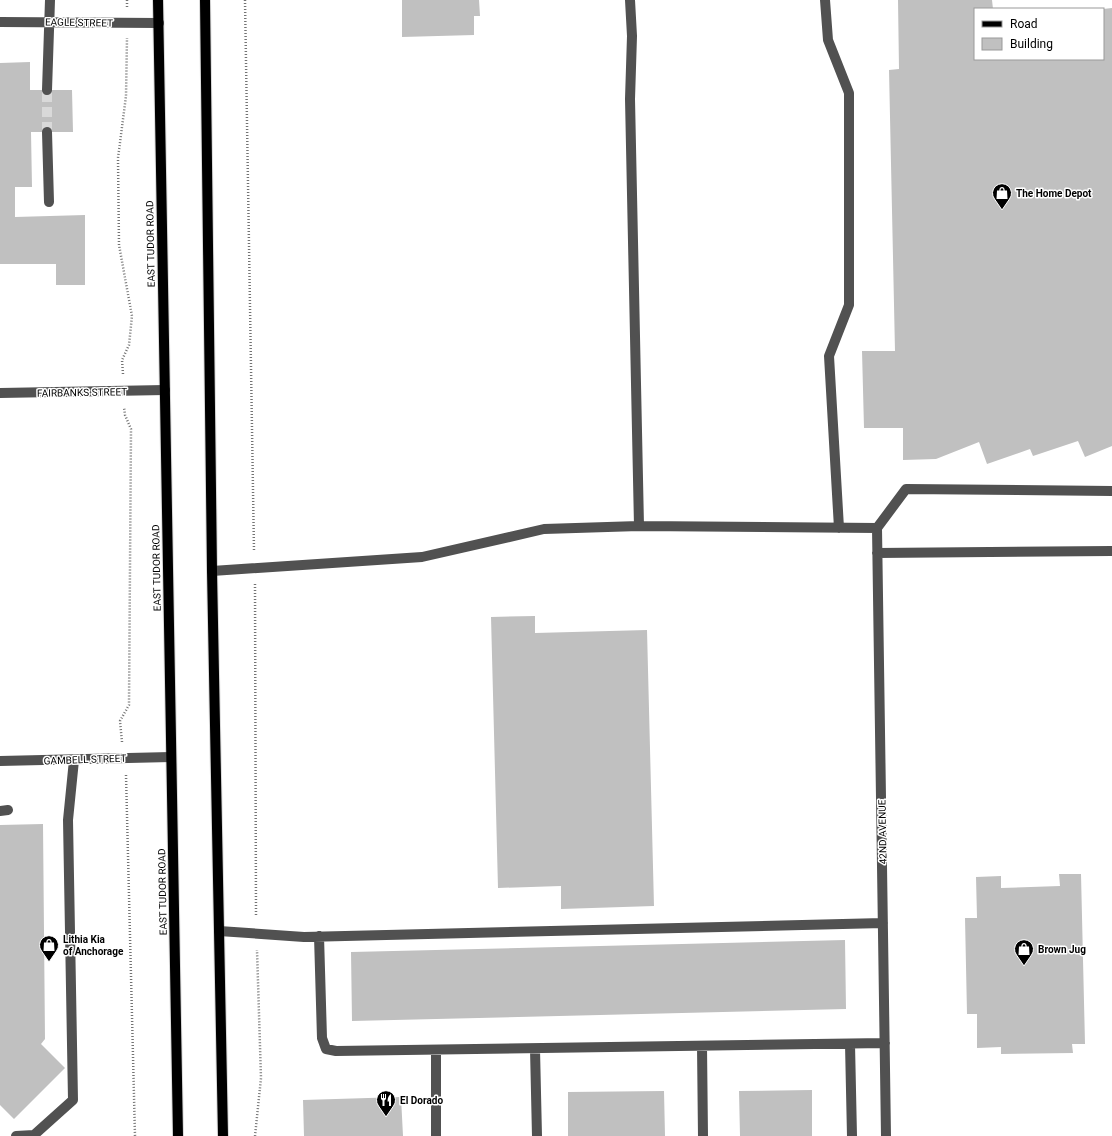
<svg xmlns="http://www.w3.org/2000/svg" width="1112" height="1136" font-family="Roboto,sans-serif">
<style>
.building{fill:#c0c0c0}
.lines{fill:none;stroke-linecap:round;stroke-linejoin:round}
.minor-tunnel{stroke:#d9d9d9;stroke-width:10;stroke-dasharray:10 5;stroke-linecap:butt}
.major-casing{stroke:#dbdbdb;stroke-width:12}
.path{stroke:#737373;stroke-width:2.5;stroke-dasharray:1 2;stroke-linecap:butt}
.minor{stroke:#515151;stroke-width:10}
.major{stroke:#000;stroke-width:10}
.labels{text-anchor:middle;stroke-width:3;stroke-linejoin:round;paint-order:stroke}
.street-label{font-size:10px;fill:#000;stroke:#fff}
.poi-label{font-size:10px;font-weight:bold;fill:#000;stroke:#fff;text-anchor:start}
</style>
<rect width="100%" height="100%" fill="#fff"/>
<!-- building -->
<path class="building" d="M402,0H479L480,16H474V35L402,37Z
M898,0H992L993,9H975V59H1103V9L1112,8V446L1085,457L1078,441L1033,456L1030,449L987,464L979,442L936,459L903,460V428H864L862,351H895L889,70L899,69Z
M30,62V90H72L73,132H31L32,187H15V217L85,215V285H56V264H0V63Z
M535,616V633L647,630L654,906L561,909V886L498,888L491,617Z
M43,824L45,1039L41,1044L65,1068L14,1119L0,1105V825Z
M1059,874H1081L1085,1044H1072L1073,1053L1001,1054V1047L977,1048V1014H967L965,918H977L976,877L1001,876V888L1060,886Z
M845,940L846,1009L352,1021L351,952Z
M812,1090V1136H740L739,1091Z
M664,1091L665,1136H568V1092Z
M401,1097L403,1136H304L303,1100Z"/>
<g class="lines">
<!-- minor-tunnel -->
<path class="minor-tunnel" d="M47,132V90"/>
<!-- major casing -->
<g class="major-casing">
<path id="major" d="M158,0L178,1136
M205,0L212,571L223,1136"/>
</g>
<!-- path -->
<path class="path" d="M127,0V7
M245,0L254,551
M123,374L122,360L129,345L132,316L119,245L118,158L126,96L127,38
M255,584L256,917
M122,742L120,721L129,705L131,429L125,415L124,407
M126,775L135,1136
M255,1136L261,1078L257,950"/>
<!-- minor -->
<path class="minor" d="M630,0L632,36L630,99L639,526
M825,0L828,40L849,93V305L829,356L839,528
M0,22L159,23
M47,90L50,0
M47,132L49,202
M0,393L165,390
M877,528L886,1136
M877,553L1112,551
M212,571L422,557L544,529L639,526L877,528L906,489L1112,491
M0,761L171,757
M0,811L8,810
M219,931L304,937L883,923
M319,936L322,1038L326,1049L336,1051L885,1043
M850,1044L852,1136
M702,1046L703,1136
M535,1049L537,1136
M436,1050V1136
M16,1136L34,1135L73,1100L68,820L74,760"/>
<!-- major -->
<use href="#major" class="major"/>
</g>
<!-- icons -->
<defs>
<g id="shop-pin" transform="scale(1)"><path d="M0 17L-7.5 6A9.5 9.5 0 1 1 7.5 6Z" fill="#000" stroke="#fff"/><path d="M-5-2.5h2.3a2.7 3.5 0 0 1 5.4 0H5L5.5 6h-11ZM-1.5-2.5h3a1.5 2.3 0 0 0-3 0Z" fill="#fff"/></g>
<g id="restaurant-pin" transform="scale(1)"><path d="M0 17L-7.5 6A9.5 9.5 0 1 1 7.5 6Z" fill="#000" stroke="#fff"/><path d="M-5-6h1v4h1v-4h1v4h1v-4h1v5L-1.5 .5V6h-2V.5L-5-1ZM5-6V6H3V1.5H1.5Q1.5-4 5-6Z" fill="#fff"/></g>
</defs>
<g fill-rule="evenodd">
<use href="#shop-pin" x="1002" y="193"/>
<use href="#shop-pin" x="49" y="945"/>
<use href="#shop-pin" x="1024" y="949"/>
<use href="#restaurant-pin" x="386" y="1100"/>
</g>
<g class="labels">
<!-- street labels -->
<g class="street-label">
<text transform="translate(79 22) rotate(1)" y="4">EAGLE STREET</text>
<text transform="translate(150 244) rotate(-91)" y="4">EAST TUDOR ROAD</text>
<text transform="translate(82 392) rotate(-1)" y="4">FAIRBANKS STREET</text>
<text transform="translate(156 568) rotate(-91)" y="4">EAST TUDOR ROAD</text>
<text transform="translate(85 759) rotate(-2)" y="4">GAMBELL STREET</text>
<text transform="translate(882 832) rotate(-91)" y="4">42ND AVENUE</text>
<text transform="translate(162 892) rotate(-91)" y="4">EAST TUDOR ROAD</text>
</g>
<!-- poi labels -->
<g class="poi-label">
<text x="1016" y="197">The Home Depot</text>
<text x="63" y="943">Lithia Kia<tspan x="63" dy="12">of Anchorage</tspan></text>
<text x="1038" y="953">Brown Jug</text>
<text x="400" y="1104">El Dorado</text>
</g>
</g>
<!-- legend -->
<rect x="974" y="8" width="130" height="52" fill="#ffffff" stroke="#999999"/>
<rect x="982" y="21" width="20" height="6" fill="#000000" stroke="#999999"/>
<text x="1010" y="28" font-size="12" fill="#000000">Road</text>
<rect x="982" y="38" width="20" height="12" fill="#c0c0c0" stroke="#999999"/>
<text x="1010" y="48" font-size="12" fill="#000000">Building</text>
</svg>
